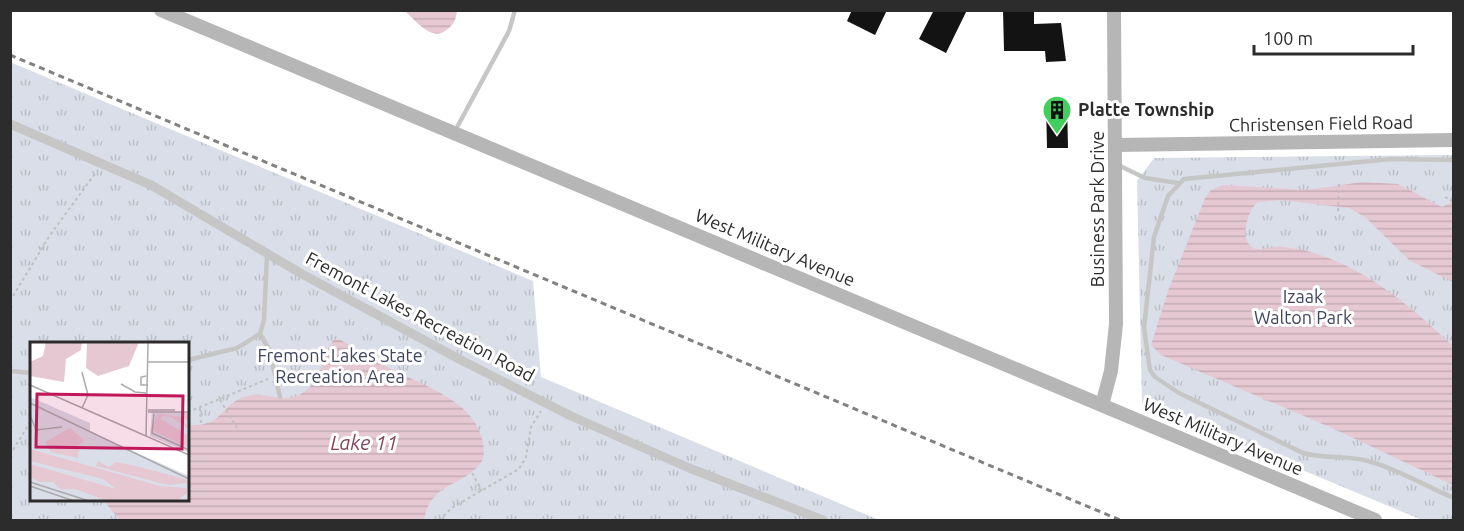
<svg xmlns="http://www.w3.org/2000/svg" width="1464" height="531" font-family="Ubuntu,sans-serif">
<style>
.park{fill:url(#park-tufts);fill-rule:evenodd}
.water{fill:url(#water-rules)}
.building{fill:#131313}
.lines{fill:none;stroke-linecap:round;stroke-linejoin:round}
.path{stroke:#c0c0c0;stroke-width:2;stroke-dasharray:3 3;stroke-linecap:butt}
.lane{stroke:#c6c6c6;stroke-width:4.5}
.street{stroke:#c6c6c6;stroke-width:9}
.secondary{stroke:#b6b6b6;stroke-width:14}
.rail{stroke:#818181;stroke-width:3;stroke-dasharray:6 4.5;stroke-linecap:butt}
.labels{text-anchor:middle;stroke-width:6;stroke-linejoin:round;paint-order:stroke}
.poi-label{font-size:18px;font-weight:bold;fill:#2c2c2c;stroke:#fff;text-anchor:start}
.street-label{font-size:18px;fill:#2c2c2c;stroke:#fff}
.park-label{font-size:18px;fill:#3f4661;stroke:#fff}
.water-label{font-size:20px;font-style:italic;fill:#83445a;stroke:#fff}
.inset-road{fill:none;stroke:#ababab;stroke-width:1.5}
.view{fill:#c2185b;fill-opacity:0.15;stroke:#c2185b;stroke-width:3}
.inset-edge{fill:none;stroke:#2c2c2c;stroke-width:3}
</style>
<defs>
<pattern id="park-tufts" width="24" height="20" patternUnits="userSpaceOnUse" patternTransform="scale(1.5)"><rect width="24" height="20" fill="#dadee8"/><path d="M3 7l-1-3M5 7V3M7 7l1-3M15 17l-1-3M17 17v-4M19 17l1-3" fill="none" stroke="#bbbfc7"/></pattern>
<pattern id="water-rules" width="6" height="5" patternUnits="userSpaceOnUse" patternTransform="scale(1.5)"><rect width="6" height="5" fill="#e6c8d3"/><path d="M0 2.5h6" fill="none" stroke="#c5acb5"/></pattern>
</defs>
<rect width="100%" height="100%" fill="#fff"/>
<!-- park -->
<path class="park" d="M10,62L533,281L541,377L879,520H11ZM32,344H188V500H32Z
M1453,155V520H1422L1142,403L1137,181L1154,158Z"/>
<!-- water -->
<path class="water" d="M457,11C456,20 453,26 445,31C431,41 415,20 405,11Z
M1363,182L1398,184L1442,207L1450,203L1453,192V282L1409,260L1365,217L1349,208L1281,200L1258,202C1248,209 1239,238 1252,247C1259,252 1268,247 1275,247C1285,246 1297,249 1307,251C1366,267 1410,306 1453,346V485L1332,428L1161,355L1151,345L1168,291L1205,198L1211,190L1223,185L1306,190Z
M334,339L341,340C357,349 373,359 389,368C421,385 475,400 483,442C484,449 485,458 480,464C461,487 430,483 424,520H120L103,500H188V425C225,427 219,404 247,396C269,390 286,409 309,388C323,375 322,354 334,339Z"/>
<!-- building -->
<path class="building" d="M852,10H887L875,35L847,21Z
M934,10H967L946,53L919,39Z
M1003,10H1034V24L1061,23L1066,61L1046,62L1045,51H1004Z
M1067,102L1068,148H1047L1046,103Z"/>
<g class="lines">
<!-- path -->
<path class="path" d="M1445,197L1454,202
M1338,211L1339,181
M10,301L50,235L97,171
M220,400L237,428
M200,408L201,423
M188,412L268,379
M10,455L32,419
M472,473L482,491
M439,520L453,507L519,469L526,457L531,427L541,411"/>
<!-- lane -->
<path class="lane" d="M455,131L509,31L515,10
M1454,160L1391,159L1184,179L1168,196L1154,237L1144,328L1150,370L1155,377L1179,393L1303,453C1324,459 1346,455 1368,461C1398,469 1425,486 1454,498
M1118,165L1145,178L1178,183
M260,334L269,349L280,397
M188,360L237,348L260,334L264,320L267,254
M10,371L32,373"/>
<!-- street -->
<path class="street" d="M10,124L151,185L302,274L459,359L571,416L689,468L823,520"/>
<!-- secondary -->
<path class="secondary" d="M161,10L1375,520
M1117,145L1454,140
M1102,405L1111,371L1116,324L1114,10"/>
<!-- rail -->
<path class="rail" d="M10,55L1120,520"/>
</g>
<!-- icons -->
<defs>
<g id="building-pin" transform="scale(1.5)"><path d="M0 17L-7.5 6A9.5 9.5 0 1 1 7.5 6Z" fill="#42ce5c" stroke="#fff"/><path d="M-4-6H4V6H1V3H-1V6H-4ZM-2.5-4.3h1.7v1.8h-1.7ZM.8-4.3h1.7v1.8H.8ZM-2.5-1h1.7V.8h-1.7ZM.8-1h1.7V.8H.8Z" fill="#111"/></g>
</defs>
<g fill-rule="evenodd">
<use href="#building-pin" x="1057" y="110"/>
</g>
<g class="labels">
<!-- poi labels -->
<g class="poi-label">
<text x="1078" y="116">Platte Township</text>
</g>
<!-- street labels -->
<g class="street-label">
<text transform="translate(1321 124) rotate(-1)" y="6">Christensen Field Road</text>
<text transform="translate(1098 209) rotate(-90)" y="6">Business Park Drive</text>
<text transform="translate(775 248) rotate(23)" y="6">West Military Avenue</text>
<text transform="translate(420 317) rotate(28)" y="6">Fremont Lakes Recreation Road</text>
<text transform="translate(1223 437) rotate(23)" y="6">West Military Avenue</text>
</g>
<!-- park labels -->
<g class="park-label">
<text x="1303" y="303">Izaak<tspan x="1303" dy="21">Walton Park</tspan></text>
<text x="340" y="362">Fremont Lakes State<tspan x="340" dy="21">Recreation Area</tspan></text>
</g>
<!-- water labels -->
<g class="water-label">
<text x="364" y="450">Lake 11</text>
</g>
</g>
<!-- overview -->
<g transform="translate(30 342)">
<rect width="159" height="159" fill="#fff"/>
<path d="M0,55L60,81V90L159,134V159H0ZM122,69L159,70V111L120,94Z" fill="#dadee8"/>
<path d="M16,0H52L51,8L36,17L34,40L0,34V20L13,14ZM57,0H109L99,24L68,34L56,26ZM153,71L159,72V79L153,76L159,87L141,75L132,74L131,77L159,94V106L121,88L128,72L151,75ZM40,86L54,98L49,103L48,116L21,110L15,100ZM0,107L130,144L156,146L158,150L147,159H77L45,147H30L23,140H9L0,134V122L86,147L73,137L0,119ZM68,119L79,125L86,120L106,124L155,137L158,141L138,143L66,124Z" fill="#e6c8d3"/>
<path class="inset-road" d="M118,0L116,94L159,113M118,20H159M116,34L111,35V43H118M91,42L105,50L116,51M0,43L116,94M0,61L159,137M52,66L58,53L52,30M118,68H145M118,70H159M124,72L122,91L159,108M0,73L6,88L32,85M0,140L59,159M0,144L44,159"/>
<path class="view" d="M7,52L153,54L152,107L6,105Z"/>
<rect width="159" height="159" class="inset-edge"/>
</g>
<!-- border -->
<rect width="1464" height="531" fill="none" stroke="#2c2c2c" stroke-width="24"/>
<!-- scale -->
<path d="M1254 45v9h159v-9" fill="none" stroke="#2c2c2c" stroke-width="3"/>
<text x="1263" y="45" font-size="18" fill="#2c2c2c" stroke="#ffffff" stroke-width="4.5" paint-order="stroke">100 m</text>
</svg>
